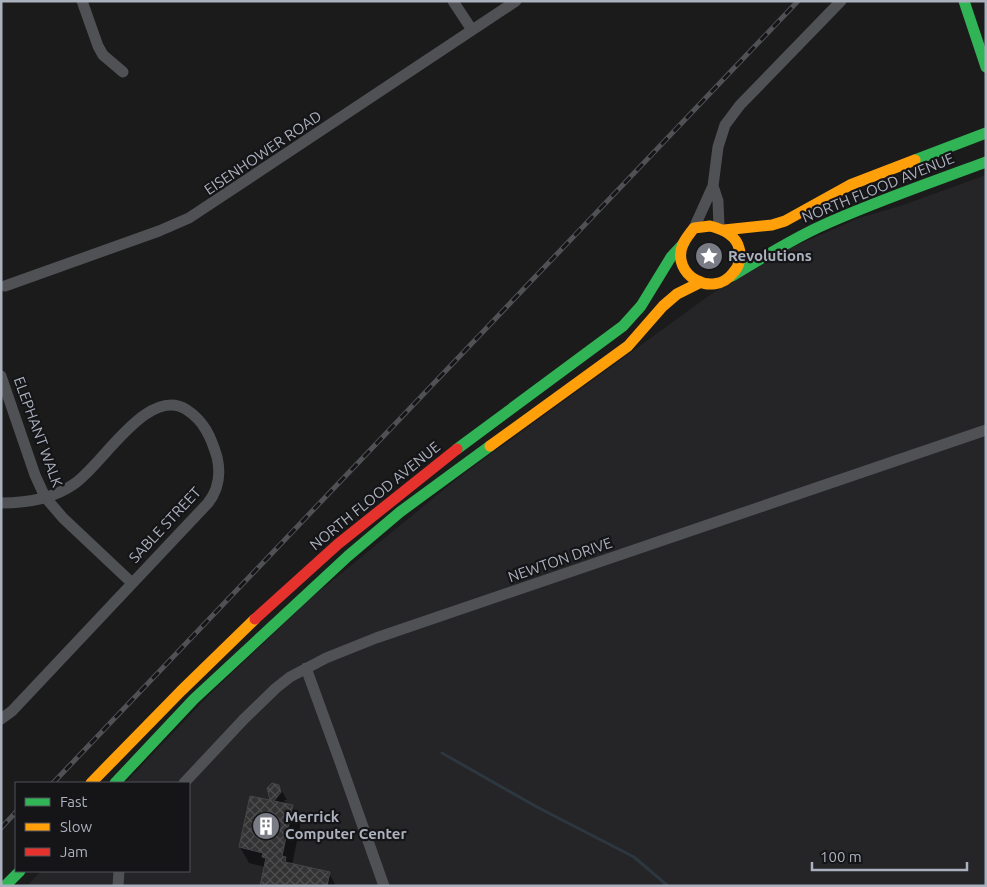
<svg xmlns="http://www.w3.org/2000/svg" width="987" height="887" font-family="Ubuntu,sans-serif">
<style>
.built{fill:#252528}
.shadow{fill:#0007}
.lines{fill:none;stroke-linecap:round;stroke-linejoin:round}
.stream{stroke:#2c373f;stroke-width:3}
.building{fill:url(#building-cross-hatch);stroke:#444548}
.street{stroke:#505155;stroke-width:11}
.fast{stroke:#30b455;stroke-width:11}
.slow{stroke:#ff9f0a;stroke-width:11}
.jam{stroke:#e5322d;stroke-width:11}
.rail-casing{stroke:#505154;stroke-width:5}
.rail{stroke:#151518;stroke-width:3;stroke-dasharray:9;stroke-linecap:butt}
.labels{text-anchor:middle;stroke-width:4.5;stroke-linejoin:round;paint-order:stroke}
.street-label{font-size:15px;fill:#acb1be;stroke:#151518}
.poi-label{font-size:15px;font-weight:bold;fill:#acb1be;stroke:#151518;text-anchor:start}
</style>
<defs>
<pattern id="building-cross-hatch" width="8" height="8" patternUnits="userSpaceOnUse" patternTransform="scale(1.25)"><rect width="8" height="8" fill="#333334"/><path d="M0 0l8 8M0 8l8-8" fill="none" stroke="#4e4e50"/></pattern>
</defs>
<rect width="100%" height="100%" fill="#1b1b1c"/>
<!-- built -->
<path class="built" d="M986,175V886H27L41,871H189V783H125L210,694L311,598L458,478L707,297L739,276L779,253L859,218L903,205Z"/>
<!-- shadow -->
<path class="shadow" d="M279,786L287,800H284L290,810L292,806L301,822L292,865L329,873L336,886H261L265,867L249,863L240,847L271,802Z"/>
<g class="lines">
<!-- stream -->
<path class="stream" d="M442,753L537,807L634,857L668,886"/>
</g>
<!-- building -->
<path class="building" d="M272,783L279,785L281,792L274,801L293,805L282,856L286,857L285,862L330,872L327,886H260L266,858L262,857L263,853L239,847L250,796L270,800L267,788Z"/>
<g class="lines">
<!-- street -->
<path class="street" d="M82,1L98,46L103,55L123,72
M453,1L472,30
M713,186L718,147L725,125L740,105L841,1
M694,228L713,186L718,201L719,227
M5,286L159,231L189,218L516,1
M1,376L35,475L45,497L63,518L132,583
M1,503C27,503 53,499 74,484C102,466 148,384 187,410C204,421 211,437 217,457C221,474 219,489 208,503L12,711L1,719
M306,668L338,756L384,886
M184,783L244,719L276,688L290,677L326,658L376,638L986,430
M118,886L119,871"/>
<!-- fast -->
<path class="fast" d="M964,1L986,67
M915,160L986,133
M732,276C760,259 789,241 819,227C873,202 930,183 986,162
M457,449L623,326L641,306L671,257L684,243
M115,783L194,699L348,556L400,512L490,446
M5,886L20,871"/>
<!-- slow -->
<path class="slow" d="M710,226C722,229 736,235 739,248C742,257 739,267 733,273C713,299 670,275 683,244C686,238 690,233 694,228Z
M724,230L772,225L785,221L850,185L915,160
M490,446L628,346L663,306L677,294L699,283
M91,783L181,691L255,619"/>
<!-- jam -->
<path class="jam" d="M255,619L338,544L457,449"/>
<!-- rail casing -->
<g class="rail-casing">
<path id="rail" d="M53,783L798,1
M1,828L16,812"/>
</g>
<!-- rail -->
<use href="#rail" class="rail"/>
</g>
<!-- icons -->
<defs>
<g id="sight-disc" transform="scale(1.4375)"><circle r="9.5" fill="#797c85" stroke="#151518"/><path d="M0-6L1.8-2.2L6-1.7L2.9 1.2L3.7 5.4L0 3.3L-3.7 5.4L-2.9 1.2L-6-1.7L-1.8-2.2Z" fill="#fff"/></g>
<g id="building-disc" transform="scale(1.4375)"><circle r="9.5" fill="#797c85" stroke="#151518"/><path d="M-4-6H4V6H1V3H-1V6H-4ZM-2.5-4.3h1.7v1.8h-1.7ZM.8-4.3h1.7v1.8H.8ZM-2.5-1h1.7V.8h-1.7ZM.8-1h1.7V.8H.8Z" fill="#fff"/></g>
</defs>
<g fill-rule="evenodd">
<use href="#sight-disc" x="709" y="256"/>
<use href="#building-disc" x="266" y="826"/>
</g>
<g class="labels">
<!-- street labels -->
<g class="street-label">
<text transform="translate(263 153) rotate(-34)" y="5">EISENHOWER ROAD</text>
<text transform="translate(878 188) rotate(-22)" y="5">NORTH FLOOD AVENUE</text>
<text transform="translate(38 432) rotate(70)" y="5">ELEPHANT WALK</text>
<text transform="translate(375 496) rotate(-39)" y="5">NORTH FLOOD AVENUE</text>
<text transform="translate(165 525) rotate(-47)" y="5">SABLE STREET</text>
<text transform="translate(560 560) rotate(-19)" y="5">NEWTON DRIVE</text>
</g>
<!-- poi labels -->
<g class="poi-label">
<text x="728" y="261">Revolutions</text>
<text x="285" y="822">Merrick<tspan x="285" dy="17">Computer Center</tspan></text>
</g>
</g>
<!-- border -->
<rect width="987" height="887" fill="none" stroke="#acb1be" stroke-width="5"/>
<!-- legend -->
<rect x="15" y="782" width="175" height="90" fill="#151518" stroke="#51535a"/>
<rect x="25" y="798" width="25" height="8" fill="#30b455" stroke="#51535a"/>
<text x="60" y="807" font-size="15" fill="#acb1be">Fast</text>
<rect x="25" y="823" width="25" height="8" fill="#ff9f0a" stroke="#51535a"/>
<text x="60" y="832" font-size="15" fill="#acb1be">Slow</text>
<rect x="25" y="848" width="25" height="8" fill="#e5322d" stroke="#51535a"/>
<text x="60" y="857" font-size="15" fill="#acb1be">Jam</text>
<!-- scale -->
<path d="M812 862v8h155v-8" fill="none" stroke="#acb1be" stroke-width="2.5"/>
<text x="820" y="862" font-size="15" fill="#acb1be" stroke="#151518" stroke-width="4" paint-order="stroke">100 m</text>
</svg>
